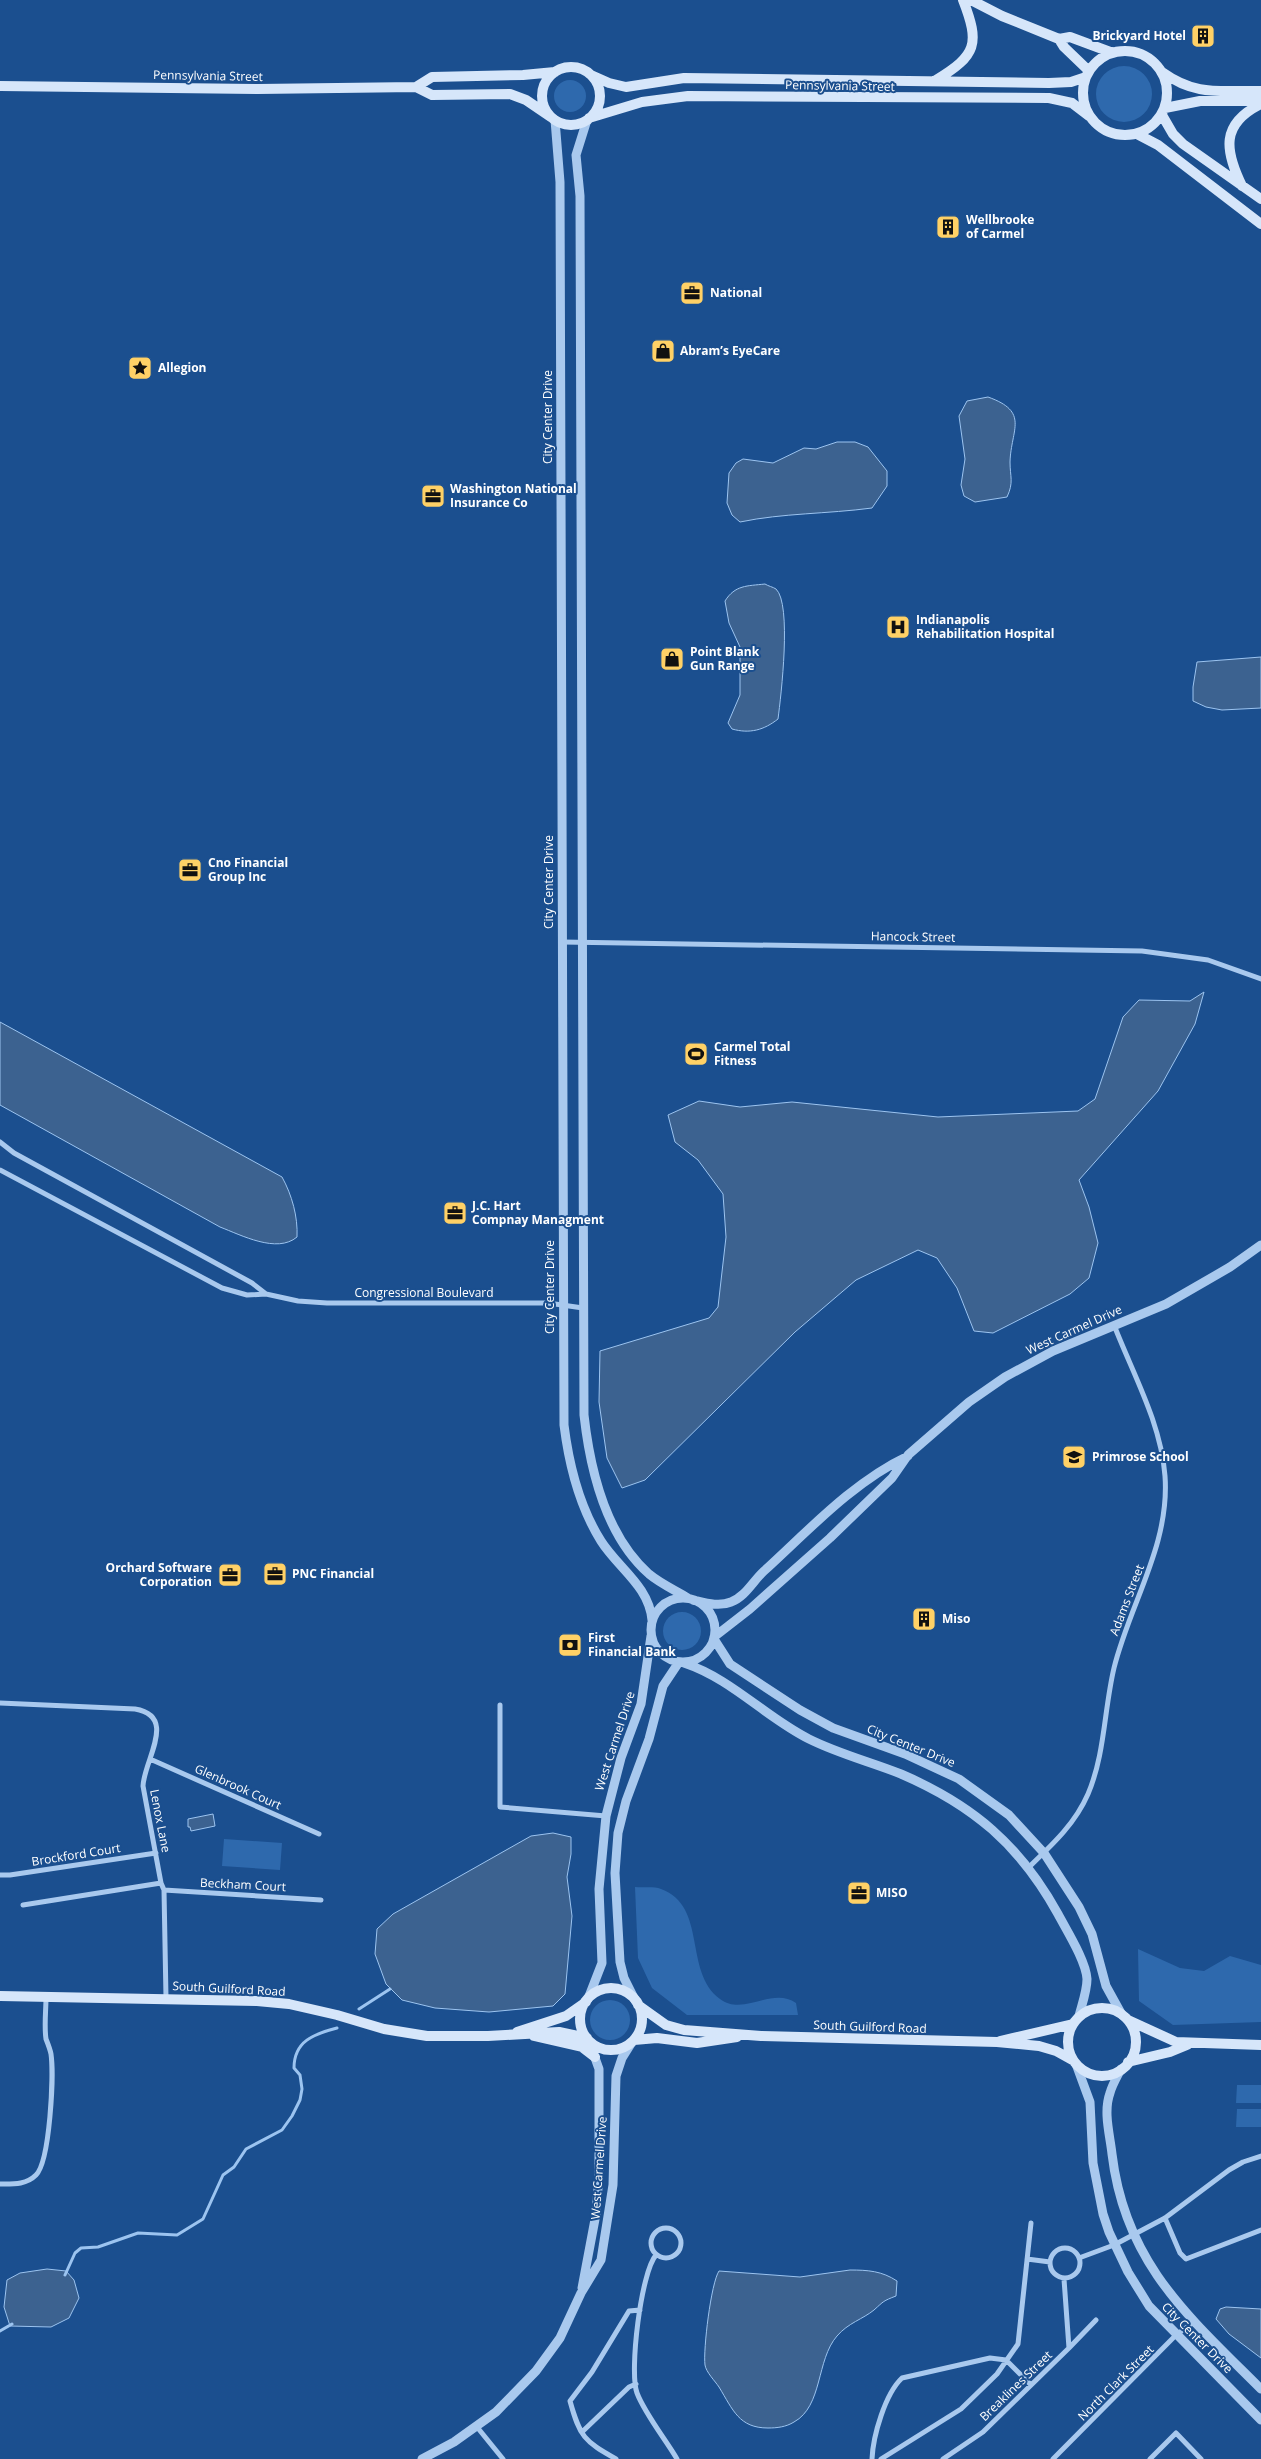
<svg xmlns="http://www.w3.org/2000/svg" width="1261" height="2459" font-family="'Open Sans',sans-serif">
<style>
.green{fill:#2e69ad}
.water{fill:#3c6290;stroke:#9cc4f0}
.lines{fill:none;stroke-linecap:round;stroke-linejoin:round}
.stream{stroke:#9cc4f0;stroke-width:3}
.minor{stroke:#a9c9ee;stroke-width:5}
.tertiary{stroke:#a9c9ee;stroke-width:9}
.secondary{stroke:#d6e6fa;stroke-width:10}
.labels{text-anchor:middle;stroke-width:4;stroke-linejoin:round;paint-order:stroke}
.poi-label{font-size:12px;font-weight:bold;fill:#fff;stroke:#1b4f8f;text-anchor:start}
.street-label{font-size:12px;fill:#fff;stroke:#1b4f8f}
</style>
<rect width="100%" height="100%" fill="#1b4f8f"/>
<!-- green -->
<path class="green" d="M1096 94a28 28 0 1 1 56 0a28 28 0 1 1-56 0Z
M554 96a16 16 0 1 1 32 0a16 16 0 1 1-32 0Z
M663 1631a19 19 0 1 1 38 0a19 19 0 1 1-38 0Z
M224,1839L282,1843L280,1870L222,1866Z
M635,1887C643,1888 654,1886 661,1889C708,1906 683,1972 720,1999C744,2017 772,1986 796,2003L798,2015H687L652,1988L638,1958Z
M1138,1949L1180,1968L1204,1971L1230,1956L1261,1965V2022L1173,2025L1139,2001Z
M590 2020a20 20 0 1 1 40 0a20 20 0 1 1-40 0Z
M1237,2085H1261V2103H1236Z
M1237,2109H1261V2127H1236Z"/>
<!-- water -->
<path class="water" d="M988,397C1030,412 1011,429 1010,462C1010,477 1014,482 1007,497L975,502L964,496L961,485L965,459L959,416L967,401Z
M837,442H855L868,447L887,471V486L872,508C827,514 783,513 740,522L732,515L727,503L729,473L736,463L743,459L773,463L804,448L816,449Z
M765,584C768,586 773,587 776,589C792,604 781,696 778,719C764,730 750,734 732,729L728,723L740,695V647L729,623L725,601C735,585 747,586 765,584Z
M1261,657V708L1222,710L1206,707L1193,701V687L1197,662Z
M1204,992L1195,1024L1158,1091L1079,1180L1089,1207L1098,1243L1089,1278L1070,1294L993,1333L974,1331L957,1288L937,1258L918,1250L856,1280L795,1332L645,1480L622,1488L607,1458L599,1402L600,1351L709,1318L718,1307L726,1237L723,1194L698,1160L675,1142L668,1115L699,1101L740,1107L792,1102L938,1117L1078,1111L1095,1099L1123,1017L1139,1000L1190,1001Z
M0,1022L282,1177C292,1195 298,1217 297,1237C277,1254 241,1235 220,1227L0,1105Z
M213,1814L215,1826L191,1831L190,1827H188V1819Z
M553,1833L571,1837V1854L567,1877L572,1916L565,1994L553,2006L489,2012L435,2008L402,2000L386,1984L375,1954L377,1929L393,1914L531,1836Z
M47,2269L66,2271L74,2280L79,2298L69,2318L51,2327L10,2326L4,2307L7,2280L20,2273Z
M850,2270C868,2270 882,2271 897,2281L896,2296C883,2301 884,2301 874,2310C863,2319 848,2323 837,2336C816,2360 823,2406 794,2422C786,2427 777,2428 768,2428C739,2428 733,2410 719,2387C715,2381 706,2372 705,2365C703,2350 711,2283 719,2271L800,2277Z
M1226,2307L1261,2309V2358L1229,2334L1216,2319L1220,2309Z"/>
<g class="lines">
<!-- stream -->
<path class="stream" d="M359,2009L390,1989
M65,2275L75,2253L81,2248L98,2247L138,2233L177,2235L203,2219L223,2175L234,2167L246,2149L282,2130L292,2116L300,2100L302,2089L300,2075L294,2068C294,2041 314,2034 337,2028
M0,2331L12,2324"/>
<!-- minor -->
<path class="minor" d="M562,942L1142,951L1208,960L1261,979
M0,1142L14,1153L252,1283L266,1294
M0,1170L222,1288L247,1295L266,1294L298,1301L327,1303H548L583,1308
M0,1703L135,1709C178,1716 144,1760 143,1786L161,1883L164,1890L166,1998
M500,1705V1807L606,1816
M150,1759L319,1834
M1029,1867C1052,1845 1075,1824 1088,1794C1105,1754 1104,1710 1114,1668C1130,1603 1170,1545 1165,1476C1161,1423 1133,1374 1114,1325
M0,1875H10L156,1853
M164,1890L321,1900
M23,1905L161,1883
M0,2184C13,2184 26,2185 36,2175C50,2161 54,2075 51,2054C50,2049 48,2044 46,2039C44,2026 46,2011 46,1997
M1165,2218L1180,2253L1186,2259L1261,2230
M651 2243a15 15 0 1 1 30 0a15 15 0 1 1-30 0Z
M1050 2263a15 15 0 1 1 30 0a15 15 0 1 1-30 0Z
M656,2255C641,2272 629,2372 637,2393C645,2414 666,2440 677,2459
M1079,2258L1114,2245L1165,2218L1229,2170L1243,2162L1261,2156
M1027,2259L1050,2262
M1069,2348L1096,2320
M477,2427L503,2459
M582,2432L629,2387L636,2384
M616,2459C584,2441 580,2437 570,2401L592,2372L629,2311L640,2310
M872,2459C873,2436 885,2394 902,2378L990,2358L1006,2360L1031,2385
M881,2459L961,2409L997,2374L1018,2344L1031,2223
M943,2459L983,2432L1069,2348L1064,2279
M1053,2459L1176,2335L1194,2322
M1150,2459L1176,2433L1201,2459"/>
<!-- tertiary -->
<path class="tertiary" d="M555,120L560,182L564,1425C569,1465 579,1506 601,1541C618,1568 649,1586 652,1620
M587,120L576,155L580,196L584,1415C590,1469 606,1536 649,1574C661,1584 675,1590 688,1598
M651 1630a32 32 0 1 1 64 0a32 32 0 1 1-64 0Z
M693,1600C706,1603 719,1607 731,1602C745,1597 753,1581 764,1571C809,1530 853,1482 908,1456
M714,1637L750,1609L830,1538L892,1478L908,1455L969,1402L1005,1377L1053,1351L1166,1304L1230,1267L1261,1245
M714,1639L730,1664L800,1710L833,1728L905,1754L959,1779L1009,1815L1044,1853L1079,1907L1092,1934L1106,1986L1122,2015
M684,1663C732,1679 765,1717 809,1739C839,1754 871,1762 901,1774C973,1805 1020,1845 1058,1914C1067,1931 1086,1961 1087,1979C1087,1991 1082,2004 1079,2016
M588,1999L602,1963L599,1889L606,1816L621,1758L641,1704L651,1636
M636,2002L624,1978L620,1962L615,1873L618,1833L626,1801L649,1739L663,1686L679,1662
M1076,2064L1090,2102L1093,2163L1103,2214L1109,2232L1128,2272L1149,2306L1261,2420
M1121,2069C1117,2077 1112,2085 1110,2093C1103,2112 1110,2135 1112,2154C1125,2263 1188,2316 1261,2389
M582,2288L596,2214L599,2175V2069L589,2041
M422,2459L454,2442L496,2412L536,2371L560,2338L581,2293L601,2260L613,2185L616,2076L622,2058L632,2042"/>
<!-- secondary -->
<path class="secondary" d="M971,0L1002,16L1059,39L1070,37L1113,53
M1059,39L1064,47L1089,71
M1083 93a42 42 0 1 1 84 0a42 42 0 1 1-84 0Z
M542 96a29 29 0 1 1 58 0a29 29 0 1 1-58 0Z
M1162,72C1197,97 1220,90 1261,91
M591,75L609,83L626,87L684,78L1049,83L1071,82L1086,77
M936,80C977,55 980,44 963,0
M0,86L258,89L416,87L432,95L510,94L526,100L551,117
M416,87L432,77L523,75L555,72
M1165,108L1200,101H1261
M1162,115L1173,134L1183,144L1261,199
M589,118L642,102L688,96L1049,98L1072,103L1089,116
M1137,134L1158,145L1261,224
M1242,186C1225,151 1220,124 1261,104
M580 2019a31 31 0 1 1 62 0a31 31 0 1 1-62 0Z
M0,1996L257,2001L289,2004L337,2015L384,2029L427,2036H488L559,2032L587,2038
M638,2005L666,2025L684,2030L761,2036L997,2042L1039,2046L1056,2051L1074,2061
M1068 2042a34 34 0 1 1 68 0a34 34 0 1 1-68 0Z
M1128,2020L1176,2042L1261,2045
M517,2032L566,2016L586,2002
M534,2036L582,2047L595,2057
M634,2040L657,2038L697,2043L737,2037
M1000,2041L1073,2024
M1128,2062L1170,2052L1187,2045"/>
</g>
<!-- icons -->
<defs>
<g id="building-square" transform="scale(1.25)"><rect x="-9" y="-9" width="18" height="18" rx="4" fill="#ffd166" stroke="#1b4f8f"/><path d="M-4-6H4V6H1V3H-1V6H-4ZM-2.5-4.3h1.7v1.8h-1.7ZM.8-4.3h1.7v1.8H.8ZM-2.5-1h1.7V.8h-1.7ZM.8-1h1.7V.8H.8Z" fill="#111"/></g>
<g id="office-square" transform="scale(1.25)"><rect x="-9" y="-9" width="18" height="18" rx="4" fill="#ffd166" stroke="#1b4f8f"/><path d="M-6-3h4V-5.5h4V-3h4V5H-6ZM-1-4.5V-3h2v-1.5ZM-6 0V1H6V0Z" fill="#111"/></g>
<g id="shop-square" transform="scale(1.25)"><rect x="-9" y="-9" width="18" height="18" rx="4" fill="#ffd166" stroke="#1b4f8f"/><path d="M-5-2.5h2.3a2.7 3.5 0 0 1 5.4 0H5L5.5 6h-11ZM-1.5-2.5h3a1.5 2.3 0 0 0-3 0Z" fill="#111"/></g>
<g id="sight-square" transform="scale(1.25)"><rect x="-9" y="-9" width="18" height="18" rx="4" fill="#ffd166" stroke="#1b4f8f"/><path d="M0-6L1.8-2.2L6-1.7L2.9 1.2L3.7 5.4L0 3.3L-3.7 5.4L-2.9 1.2L-6-1.7L-1.8-2.2Z" fill="#111"/></g>
<g id="hospital-square" transform="scale(1.25)"><rect x="-9" y="-9" width="18" height="18" rx="4" fill="#ffd166" stroke="#1b4f8f"/><path d="M-5-5h3v3.5h4V-5h3V5h-3V1.5h-4V5h-3Z" fill="#111"/></g>
<g id="stadium-square" transform="scale(1.25)"><rect x="-9" y="-9" width="18" height="18" rx="4" fill="#ffd166" stroke="#1b4f8f"/><path d="M0-5a6.5 5 0 1 0 0 10a6.5 5 0 1 0 0-10ZM-3.5-1.8h7v3.6h-7Z" fill="#111"/></g>
<g id="school-square" transform="scale(1.25)"><rect x="-9" y="-9" width="18" height="18" rx="4" fill="#ffd166" stroke="#1b4f8f"/><path d="M0-5L7-2L0 1L-7-2ZM-4 1L0 2.5L4 1V4Q0 6-4 4Z" fill="#111"/></g>
<g id="bank-square" transform="scale(1.25)"><rect x="-9" y="-9" width="18" height="18" rx="4" fill="#ffd166" stroke="#1b4f8f"/><path d="M-6-4H6V4H-6ZM0-2.3a2.3 2.3 0 1 0 0 4.6a2.3 2.3 0 1 0 0-4.6Z" fill="#111"/></g>
</defs>
<g fill-rule="evenodd">
<use href="#building-square" x="1203" y="36"/>
<use href="#building-square" x="948" y="227"/>
<use href="#office-square" x="692" y="293"/>
<use href="#shop-square" x="663" y="351"/>
<use href="#sight-square" x="140" y="368"/>
<use href="#office-square" x="433" y="496"/>
<use href="#hospital-square" x="898" y="627"/>
<use href="#shop-square" x="672" y="659"/>
<use href="#office-square" x="190" y="870"/>
<use href="#stadium-square" x="696" y="1054"/>
<use href="#office-square" x="455" y="1213"/>
<use href="#school-square" x="1074" y="1457"/>
<use href="#office-square" x="275" y="1574"/>
<use href="#office-square" x="230" y="1575"/>
<use href="#building-square" x="924" y="1619"/>
<use href="#bank-square" x="570" y="1645"/>
<use href="#office-square" x="859" y="1893"/>
</g>
<g class="labels">
<!-- poi labels -->
<g class="poi-label">
<text x="1186" y="40" text-anchor="end">Brickyard Hotel</text>
<text x="966" y="224">Wellbrooke<tspan x="966" dy="14">of Carmel</tspan></text>
<text x="710" y="297">National</text>
<text x="680" y="355">Abram’s EyeCare</text>
<text x="158" y="372">Allegion</text>
<text x="450" y="493">Washington National<tspan x="450" dy="14">Insurance Co</tspan></text>
<text x="916" y="624">Indianapolis<tspan x="916" dy="14">Rehabilitation Hospital</tspan></text>
<text x="690" y="656">Point Blank<tspan x="690" dy="14">Gun Range</tspan></text>
<text x="208" y="867">Cno Financial<tspan x="208" dy="14">Group Inc</tspan></text>
<text x="714" y="1051">Carmel Total<tspan x="714" dy="14">Fitness</tspan></text>
<text x="472" y="1210">J.C. Hart<tspan x="472" dy="14">Compnay Managment</tspan></text>
<text x="1092" y="1461">Primrose School</text>
<text x="212" y="1572" text-anchor="end">Orchard Software<tspan x="212" dy="14">Corporation</tspan></text>
<text x="292" y="1578">PNC Financial</text>
<text x="942" y="1623">Miso</text>
<text x="588" y="1642">First<tspan x="588" dy="14">Financial Bank</tspan></text>
<text x="876" y="1897">MISO</text>
</g>
<!-- street labels -->
<g class="street-label">
<text transform="translate(208 76) rotate(1)" y="4">Pennsylvania Street</text>
<text transform="translate(840 86) rotate(1)" y="4">Pennsylvania Street</text>
<text transform="translate(548 417) rotate(-90)" y="4">City Center Drive</text>
<text transform="translate(549 882) rotate(-90)" y="4">City Center Drive</text>
<text transform="translate(913 937) rotate(1)" y="4">Hancock Street</text>
<text transform="translate(550 1287) rotate(-90)" y="4">City Center Drive</text>
<text x="424" y="1297">Congressional Boulevard</text>
<text transform="translate(1074 1330) rotate(-24)" y="4">West Carmel Drive</text>
<text transform="translate(1127 1600) rotate(-69)" y="4">Adams Street</text>
<text transform="translate(615 1741) rotate(-72)" y="4">West Carmel Drive</text>
<text transform="translate(911 1746) rotate(22)" y="4">City Center Drive</text>
<text transform="translate(238 1787) rotate(24)" y="4">Glenbrook Court</text>
<text transform="translate(160 1821) rotate(79)" y="4">Lenox Lane</text>
<text transform="translate(76 1855) rotate(-9)" y="4">Brockford Court</text>
<text transform="translate(243 1885) rotate(3)" y="4">Beckham Court</text>
<text transform="translate(229 1989) rotate(3)" y="4">South Guilford Road</text>
<text transform="translate(870 2027) rotate(2)" y="4">South Guilford Road</text>
<text transform="translate(599 2168) rotate(-86)" y="4">West Carmel Drive</text>
<text transform="translate(1197 2338) rotate(45)" y="4">City Center Drive</text>
<text transform="translate(1116 2383) rotate(-45)" y="4">North Clark Street</text>
<text transform="translate(1016 2386) rotate(-44)" y="4">Breaklines Street</text>
</g>
</g>
</svg>
